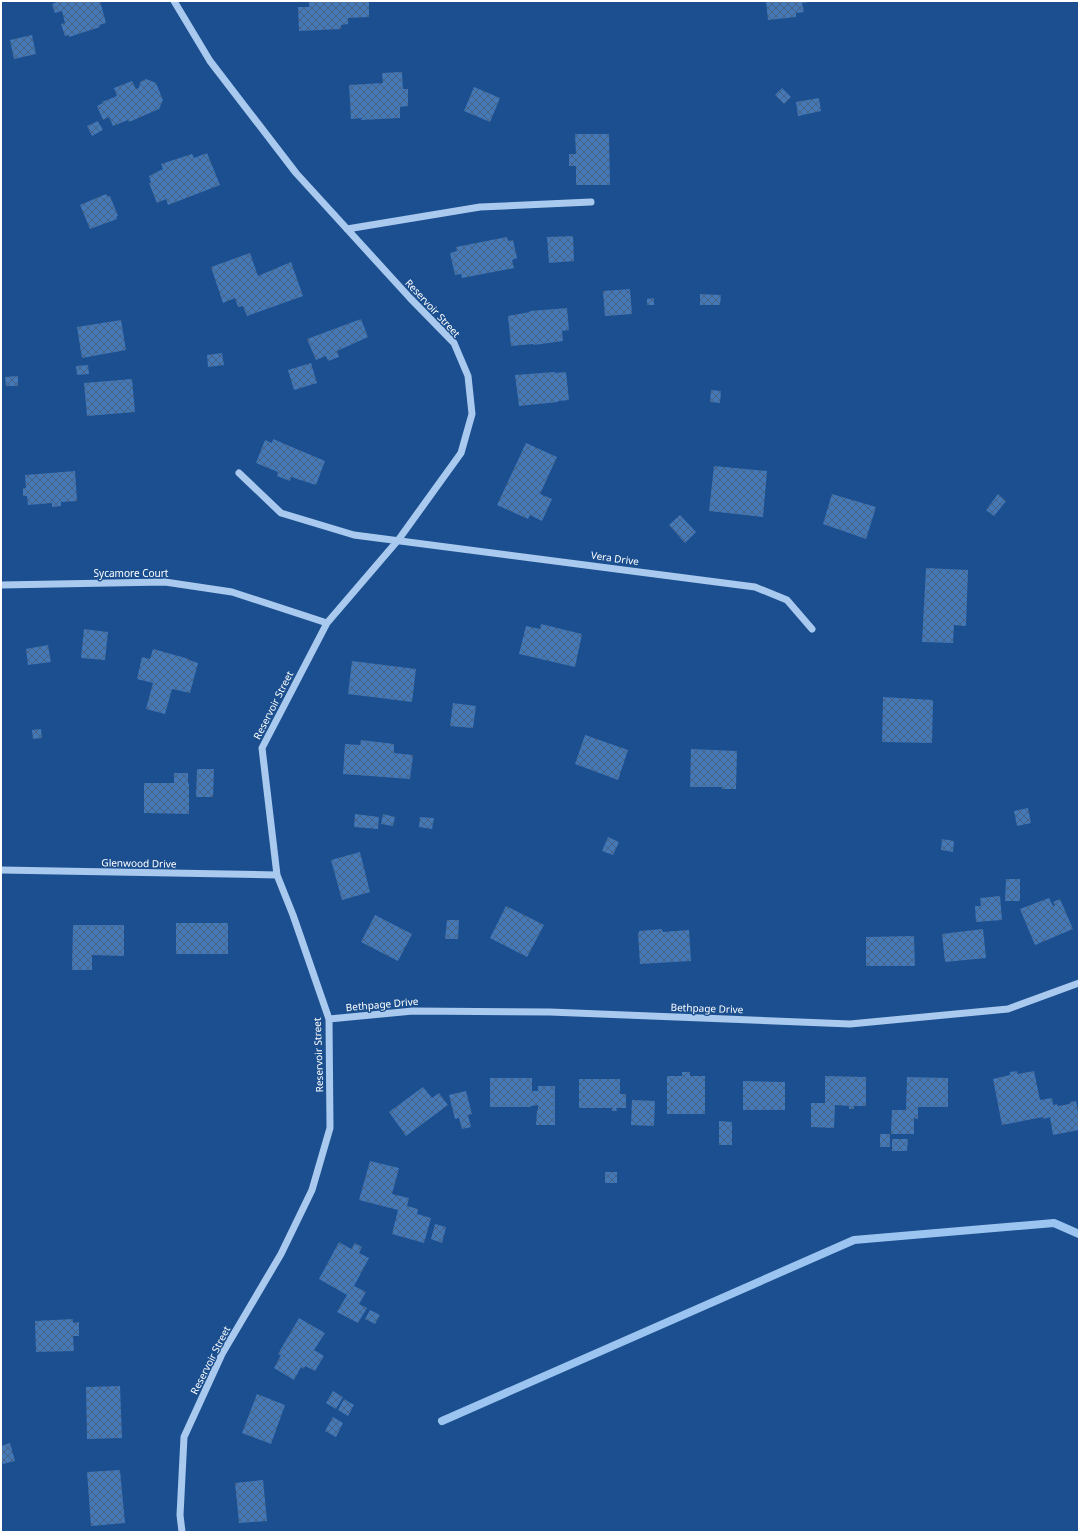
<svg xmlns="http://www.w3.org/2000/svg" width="1080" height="1533" font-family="'Noto Sans',sans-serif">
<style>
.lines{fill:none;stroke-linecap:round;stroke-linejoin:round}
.stream{stroke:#9cc4f0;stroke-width:8}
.building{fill:url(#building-cross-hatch)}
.minor{stroke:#a9c9ee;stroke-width:7}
.labels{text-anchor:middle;stroke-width:3;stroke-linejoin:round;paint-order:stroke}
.street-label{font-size:10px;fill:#fff;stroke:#1b4f8f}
</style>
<defs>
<pattern id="building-cross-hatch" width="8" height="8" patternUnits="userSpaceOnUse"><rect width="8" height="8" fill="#4478b7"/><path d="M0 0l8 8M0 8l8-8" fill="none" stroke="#486282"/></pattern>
</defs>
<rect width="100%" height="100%" fill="#1b4f8f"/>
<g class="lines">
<!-- stream -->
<path class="stream" d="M442,1421L854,1240L1054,1223L1079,1234"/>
</g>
<!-- building -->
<path class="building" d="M59,1H100L106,23L99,25L100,27L69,37V35L65,36L61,24L65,23L62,11L55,13L52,4Z
M309,1H369V17L348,18V24L341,25V29L299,31L298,7H309Z
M766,1H809V2L802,3L804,12L796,13V17L768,20Z
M32,35L36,54L14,59L10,40Z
M402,72L403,89H408V106L400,107V118L361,120L362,118L351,119L349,85L383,83L382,73Z
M146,79L156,83L163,100L159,109L129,122L128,120L113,126L109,117L103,120L97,106L103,103L102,102L117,96L114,88L132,81L136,89L139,88L140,82Z
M474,87L500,98L490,122L464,111Z
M782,88L791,97L784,104L775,95Z
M819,98L821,111L798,116L796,102Z
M98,121L103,130L92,136L87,126Z
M575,134H609L610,185H576V166H569V154H576Z
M207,153L220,185L168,205L166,199L157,203L149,183H151L149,176L163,169L161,164L192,154L194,158Z
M106,194L107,196H110L118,216L116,217L117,219L90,229L80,205Z
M573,236L574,261L549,263L547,237Z
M507,237L508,241L513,240L517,258L512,260L514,268L462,278L461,274L455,275L450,253L457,251L456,247Z
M250,253L258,276L291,262L303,296L247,316L243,306L238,307L235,298L223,303L211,267Z
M630,289L632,314L605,316L603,291Z
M700,294L721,295L720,305H700Z
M654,298V305H647V299Z
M567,308L569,330L562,331L563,341L534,345L533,344L511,346L508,316L530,312V311Z
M361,319L368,337L337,351L339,357L328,361L326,356L316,360L307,339Z
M121,320L126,350L82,358L77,327Z
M222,353L224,365L208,367L207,355Z
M311,363L317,383L294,390L288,370Z
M88,365L89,374L77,375L76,366Z
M555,372V373L566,372L569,400L558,401V402L519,406L515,375Z
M18,376V386H6L5,377Z
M132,379L135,412L87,416L84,383Z
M711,390L721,391L720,403L710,402Z
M273,439L325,461L316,485L291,477L290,481L277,476L278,472L256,463L265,440L272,443Z
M526,443L557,457L540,494L552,499L542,521L530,515L528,519L497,505Z
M714,466L767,471L763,517L709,511Z
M75,471L77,501L61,502V506L52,507V503L28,505L27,496H23V488H26L25,475Z
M832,494L876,507L866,539L823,524Z
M998,494L1006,501L994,516L986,510Z
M680,515L696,532L685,543L669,525Z
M926,568L968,570L966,625L965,626L954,625L953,643L922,642Z
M541,624L582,634L575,667L519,654L526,626L540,629Z
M84,629L108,632L105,660L81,658Z
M48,645L51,662L28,665L26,649Z
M153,649L189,659V660L198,663L190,693L172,689L165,714L146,709L153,683L137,679L142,657L150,659Z
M352,661L416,669L412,702L348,694Z
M883,697L933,700L932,743L882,742Z
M453,703L476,706L473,728L450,726Z
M41,729L42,738L33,739L32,730Z
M585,735L628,750L618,780L575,764Z
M361,740L394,744V753L413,755L410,779L343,774L345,744L360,745Z
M691,749L737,751L736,789H722V787H690Z
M197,769H214L213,797H196Z
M174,773H188V783L189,784V814L144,813V783H174Z
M1028,808L1031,823L1017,826L1014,811Z
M355,814L379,817L378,829L354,827Z
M383,814L395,817L393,826L381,824Z
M420,817L434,818L432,829L419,827Z
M608,837L619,842L613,855L602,851Z
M942,839L954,841L953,852L941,850Z
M360,852L370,892L342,900L331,860Z
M1006,879H1020V901H1005Z
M1000,896L1002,920L976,922L975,906H981L980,898Z
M1049,898L1053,906L1055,905L1053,902L1060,899L1073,929L1035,945L1020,909Z
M506,906L544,925L527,957L490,938Z
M375,915L412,934L398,961L361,942Z
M447,920H459L458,939H445Z
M176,923H228V954H176Z
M73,925H124V956L92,955V970H72Z
M662,929L663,932L689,930L691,961L640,964L638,933H639V931Z
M983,929L986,958L945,962L942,934Z
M914,936L915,966H866V937Z
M1017,1071L1018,1074L1034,1071L1040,1100L1052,1098L1053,1105L1057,1104L1058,1106L1070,1104V1102L1076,1101L1079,1118V1130L1053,1135L1050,1117L1044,1119L1043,1117L1002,1125L993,1079L1010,1075V1072Z
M682,1072H690V1076H705V1114H667V1076H682Z
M825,1076L866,1077V1106H854V1109H849V1106L835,1105L834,1128L811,1127V1103H825Z
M907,1077L948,1078V1107H918V1119L914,1118V1134H891L892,1110H906Z
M490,1078H532V1091H538V1086H555V1125H536L537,1110H538V1105L531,1106V1107H490Z
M579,1079H620V1094H626V1108H616L617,1111H612V1108H579Z
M743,1081L785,1082V1110H743Z
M423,1087L432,1098L439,1093L448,1105L406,1136L389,1112Z
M466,1091L472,1114L468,1115L471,1127L462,1129L459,1118L455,1119L449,1095Z
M632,1100L655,1101L654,1126L631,1125Z
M719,1121L732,1122V1145H719Z
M880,1134H890V1147H880Z
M892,1139H908L907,1151H892Z
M370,1161L399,1168L392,1194L409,1198L407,1206L418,1209L417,1214L431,1218L424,1243L392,1234L398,1210L359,1200Z
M605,1172H617V1183H605Z
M435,1224L446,1227L442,1243L431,1239Z
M339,1242L351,1249L355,1243L362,1247L359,1253L369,1258L354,1286L366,1292L359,1304L367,1308L358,1323L337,1312L347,1295L319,1279Z
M370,1310L380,1315L375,1324L365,1319Z
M299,1318L325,1333L314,1350L324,1356L315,1371L305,1366L304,1369L301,1367L294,1380L274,1368L281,1355L278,1354Z
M73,1319V1323L79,1322V1336H73L74,1351L36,1352L35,1321Z
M120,1386L122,1438L87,1439L86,1387Z
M333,1391L343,1397L336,1409L326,1403Z
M257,1394L285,1405L271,1444L242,1433Z
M344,1399L354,1405L348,1416L338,1410Z
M333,1417L343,1423L336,1437L325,1431Z
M10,1443L15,1461L3,1464L1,1458V1446Z
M120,1470L125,1523L91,1526L87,1472Z
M263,1480L267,1521L239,1523L235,1483Z"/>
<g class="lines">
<!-- minor -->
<path class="minor" d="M174,1L210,61L296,173L410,298L454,343L468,376L472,414L461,453L399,539L327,623L262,748L277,875L293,915L329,1019L330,1128L312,1190L281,1254L222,1354L184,1437L180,1515L182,1532
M347,229L480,207L591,202
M239,473L281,513L354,535L755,587L787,600L812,629
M1,585L165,582L232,592L327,623
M1,870L277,875
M329,1019L413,1011L550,1012L850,1024L1008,1009L1079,983"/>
</g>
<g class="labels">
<!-- street labels -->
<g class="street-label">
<text transform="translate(433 308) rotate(47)" y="4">Reservoir Street</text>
<text transform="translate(615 558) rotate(8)" y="4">Vera Drive</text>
<text x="131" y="577">Sycamore Court</text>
<text transform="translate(273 705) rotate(-63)" y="4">Reservoir Street</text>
<text transform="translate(139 863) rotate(1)" y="4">Glenwood Drive</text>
<text transform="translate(382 1004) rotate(-5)" y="4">Bethpage Drive</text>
<text transform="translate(707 1008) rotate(2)" y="4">Bethpage Drive</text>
<text transform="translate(318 1055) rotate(-92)" y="4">Reservoir Street</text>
<text transform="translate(210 1360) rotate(-63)" y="4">Reservoir Street</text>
</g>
</g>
<!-- border -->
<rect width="1080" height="1533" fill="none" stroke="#ffffff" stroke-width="4"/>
</svg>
